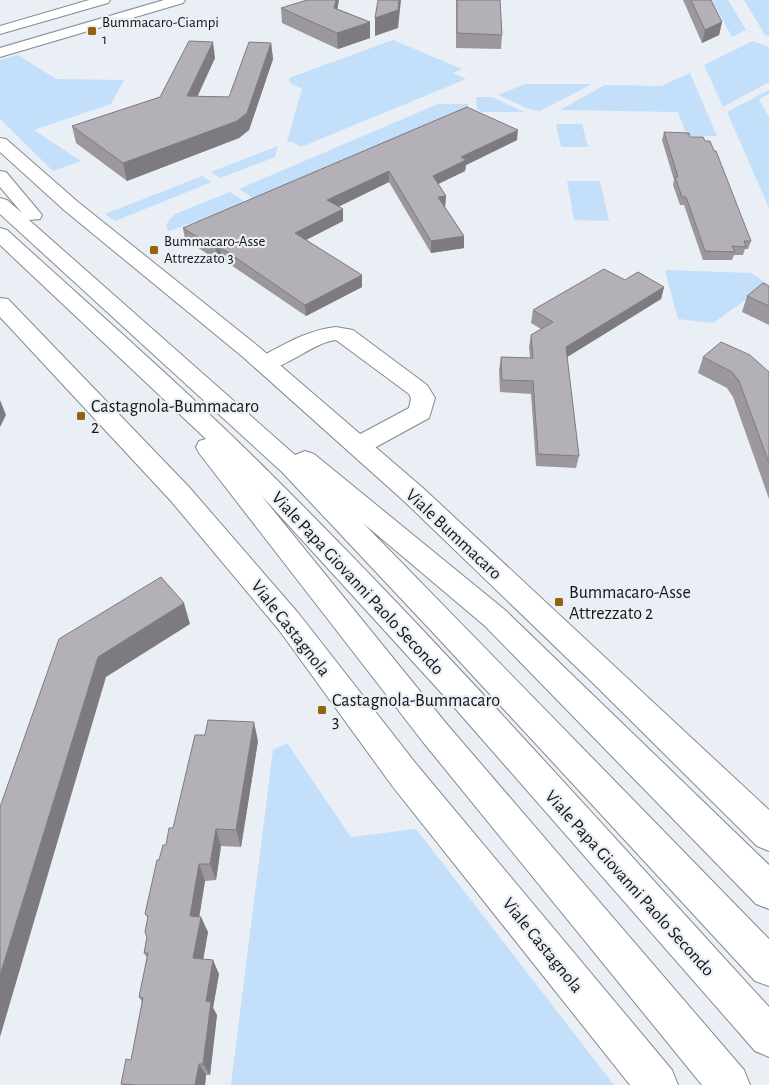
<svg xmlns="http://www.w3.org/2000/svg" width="769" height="1085" font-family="'Alegreya Sans',sans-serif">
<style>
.green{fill:#c3dff9}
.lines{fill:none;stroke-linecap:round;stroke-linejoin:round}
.minor-casing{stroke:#84898e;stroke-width:2}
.major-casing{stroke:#84898e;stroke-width:2}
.minor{fill:#fff;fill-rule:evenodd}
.major{fill:#fff;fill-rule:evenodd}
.wall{fill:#9b979d}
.shaded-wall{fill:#7e7b80}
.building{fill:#b4b0b7;stroke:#7e7b80}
.poi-dot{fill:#91630f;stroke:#e9eff5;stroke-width:2}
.labels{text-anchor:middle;stroke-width:4.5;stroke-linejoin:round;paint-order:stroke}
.far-poi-label{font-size:15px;fill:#141618;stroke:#e9eff5;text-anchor:start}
.poi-label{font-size:18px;fill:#141618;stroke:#e9eff5;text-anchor:start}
.street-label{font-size:18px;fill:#141618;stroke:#e9eff5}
</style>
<rect width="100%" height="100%" fill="#e9eff5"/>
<!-- green -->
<path class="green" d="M159,0H169L0,50V46Z
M712,0H728L746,30L732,37Z
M744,0H769V36L765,35Z
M393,40L462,69L453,73L466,79L301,147L293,142H287L302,89L290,83L289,78Z
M753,41L769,47V82L723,107L704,65Z
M18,55L56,79L124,80L111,104L34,130L81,161L53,171L0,119V60Z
M690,73L717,136H687L678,112L560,110L605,85L661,86Z
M525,84H592L540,111L529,109L498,95Z
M769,90V94L759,99L769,118V208L727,112Z
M476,97H492L524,112H482L477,109Z
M438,104H468V108L254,199L239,189Z
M556,124H582L588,147H561Z
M278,146L275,157L220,178L211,172Z
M202,176L212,182L115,221L105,214Z
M567,181H600L609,221L574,220Z
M230,192L247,203L200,223L197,221L169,231L166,227L168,221L175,214Z
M665,270L751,273L768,284L713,323L678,319Z
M287,743L351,837L416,829L614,1085H231L273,750Z"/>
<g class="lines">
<!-- minor casing -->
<g class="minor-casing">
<path id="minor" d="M89,0H110L108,3L0,34V26Z
M336,327L353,330L427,385L435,398L429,418L367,452L358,455L349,452L346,446L349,440L409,408L411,398L409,394L336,340C310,343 280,375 257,369L254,364L257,359C283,345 307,330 336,327Z"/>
</g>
<!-- major casing -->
<g class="major-casing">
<path id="major" d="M164,0H185L183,3L0,57V48Z
M0,138L6,139L78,202L259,347L423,488L769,810V851L757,846L597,687L405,502L243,357L64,210L0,152Z
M0,171L6,172L42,215L40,219L29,220L295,455L305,451L314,454L505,610L769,865V909L756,904L485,626L363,523L769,939V986L755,981L438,638L282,472L0,214V198L7,200L22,213L0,187Z
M0,228L7,230C96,311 187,390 272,475C444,646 605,828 769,1007V1057L755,1051L446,698L260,494L445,722L744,1070L750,1085H702L423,742L199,453L196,447L199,441L206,439L0,245Z
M0,298L8,299L189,487L299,614L417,765L672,1070L678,1085H630L393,787L279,630L171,501L0,317Z"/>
</g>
<!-- minor -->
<use href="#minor" class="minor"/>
<!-- major -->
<use href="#major" class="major"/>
</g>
<!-- wall -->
<path class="wall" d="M456,0H500L502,35L501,49L456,48Z
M683,0H711L722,22L719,35L702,43Z
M281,8L338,9L370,22V38L338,49L282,23Z
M271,43L273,59L249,130L239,138L127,181L76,143L72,126L160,97L215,58L197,96L229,97Z
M467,107L517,140L466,165L465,171L438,184L446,196L445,207L464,236V248L431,253L389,182L338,206L343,221L306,240L362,287L306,316L222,259L218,261L185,239L183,228Z
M664,132L690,137L751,241L748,249H745L743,255H734L732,260H703L684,205H680L673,185L674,180L662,140Z
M625,280L664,287L661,299L567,357L579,456L576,468L536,466L531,394L500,392L499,370L501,357L530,358L529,347L531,335L541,329L531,323L533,310Z
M769,286V325L742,312L747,296Z
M703,357L769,372V499L733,397L727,388L698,373Z
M205,735L258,741L241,847L221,846L216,880L205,881L199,917L208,932L203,959L219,974L213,1008L217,1015L210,1075H206L205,1085H123L121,1084L131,1060L142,1002L139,997L147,958L144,953L147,937L148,918L145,914L159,860L173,828Z"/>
<!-- shaded-wall -->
<path class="shaded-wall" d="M336,0H339L335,23L334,8Z
M399,0H401L398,28L375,36V18Z
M370,22V38L338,49L337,33Z
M722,22L719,35L702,43L705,30Z
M213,42L215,58L190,113L187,96Z
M271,43L273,59L249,130L239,138L127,181L123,163L237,121Z
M518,130L517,140L466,165L465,171L432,187L433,176L461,157Z
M389,171V182L328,212L327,200Z
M446,196L445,207L438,197Z
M343,209V221L296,245L295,233Z
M464,236V248L431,253V241Z
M220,247L222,259L218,261L216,249Z
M362,275V287L306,316L305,305Z
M664,287L661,299L564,359L566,347Z
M0,400L6,415L0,427Z
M184,603L190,624L106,677L0,1037V975L98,657Z
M254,722L258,741L241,847L236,830Z
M216,829L221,846L216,880L210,864Z
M199,864L205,881L197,931L190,916Z
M201,917L208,932L201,972L193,958Z
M213,960L219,974L213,1008L217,1015L210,1075L203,1064L206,1001Z
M199,1064L206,1075L205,1085H195Z"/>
<!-- building -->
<path class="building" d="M307,0H336L334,8L370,22L337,33L281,8Z
M378,0H399L398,10L375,18Z
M457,0H500L502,35L457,33Z
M691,0H711L722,22L705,30Z
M189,41L213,42L187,96L229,97L249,42L271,43L247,113L237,121L123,163L72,126L160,97Z
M467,107L518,130L461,157L466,160L433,176L446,196L438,197L464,236L431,241L389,171L327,200L343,209L295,233L362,275L305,305L220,247L216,249L183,228Z
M664,132L689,133L690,137H703L705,141H710L714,151H716L751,241H744L746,247L732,246L735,252L705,251L686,197H682L675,177H678Z
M604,269L625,280L638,272L664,287L566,347L579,456L538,454L533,381L502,380L501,357L533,358L531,335L553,322L533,310Z
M763,283L769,286V306L747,296Z
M721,342L750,355L769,372V463L739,381L732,372L703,357Z
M161,577L184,603L98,657L0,975V807L59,639Z
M208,720L254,722L236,830L216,829L210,864H199L190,916L201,917L193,958L213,960L206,1001L211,1002L203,1064H199L195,1085H135L121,1084L126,1059L131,1060L143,998L139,997L148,953H144L147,937L145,932L148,916L145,914L157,860H159L163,845H166L169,828H173L195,735H205Z"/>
<!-- markers -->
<g class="poi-dot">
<rect x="87" y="26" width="10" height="10" rx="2.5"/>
<rect x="149" y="245" width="10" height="10" rx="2.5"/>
<rect x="76" y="411" width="10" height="10" rx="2.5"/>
<rect x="554" y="597" width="10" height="10" rx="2.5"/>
<rect x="317" y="705" width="10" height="10" rx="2.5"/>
</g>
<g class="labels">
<!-- far-poi labels -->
<g class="far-poi-label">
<text x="102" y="27">Bummacaro-Ciampi<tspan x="102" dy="17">1</tspan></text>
<text x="164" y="246">Bummacaro-Asse<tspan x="164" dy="17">Attrezzato 3</tspan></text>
</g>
<!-- poi labels -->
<g class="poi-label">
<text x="91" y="412">Castagnola-Bummacaro<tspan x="91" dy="21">2</tspan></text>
<text x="569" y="598">Bummacaro-Asse<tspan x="569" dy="21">Attrezzato 2</tspan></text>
<text x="332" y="706">Castagnola-Bummacaro<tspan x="332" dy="21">3</tspan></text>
</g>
<!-- street labels -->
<g class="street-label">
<text transform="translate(454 534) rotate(43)" y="6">Viale Bummacaro</text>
<text transform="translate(358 583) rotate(47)" y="6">Viale Papa Giovanni Paolo Secondo</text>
<text transform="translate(291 628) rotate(52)" y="6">Viale Castagnola</text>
<text transform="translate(630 883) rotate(48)" y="6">Viale Papa Giovanni Paolo Secondo</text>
<text transform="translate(543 945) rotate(51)" y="6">Viale Castagnola</text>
</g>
</g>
</svg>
